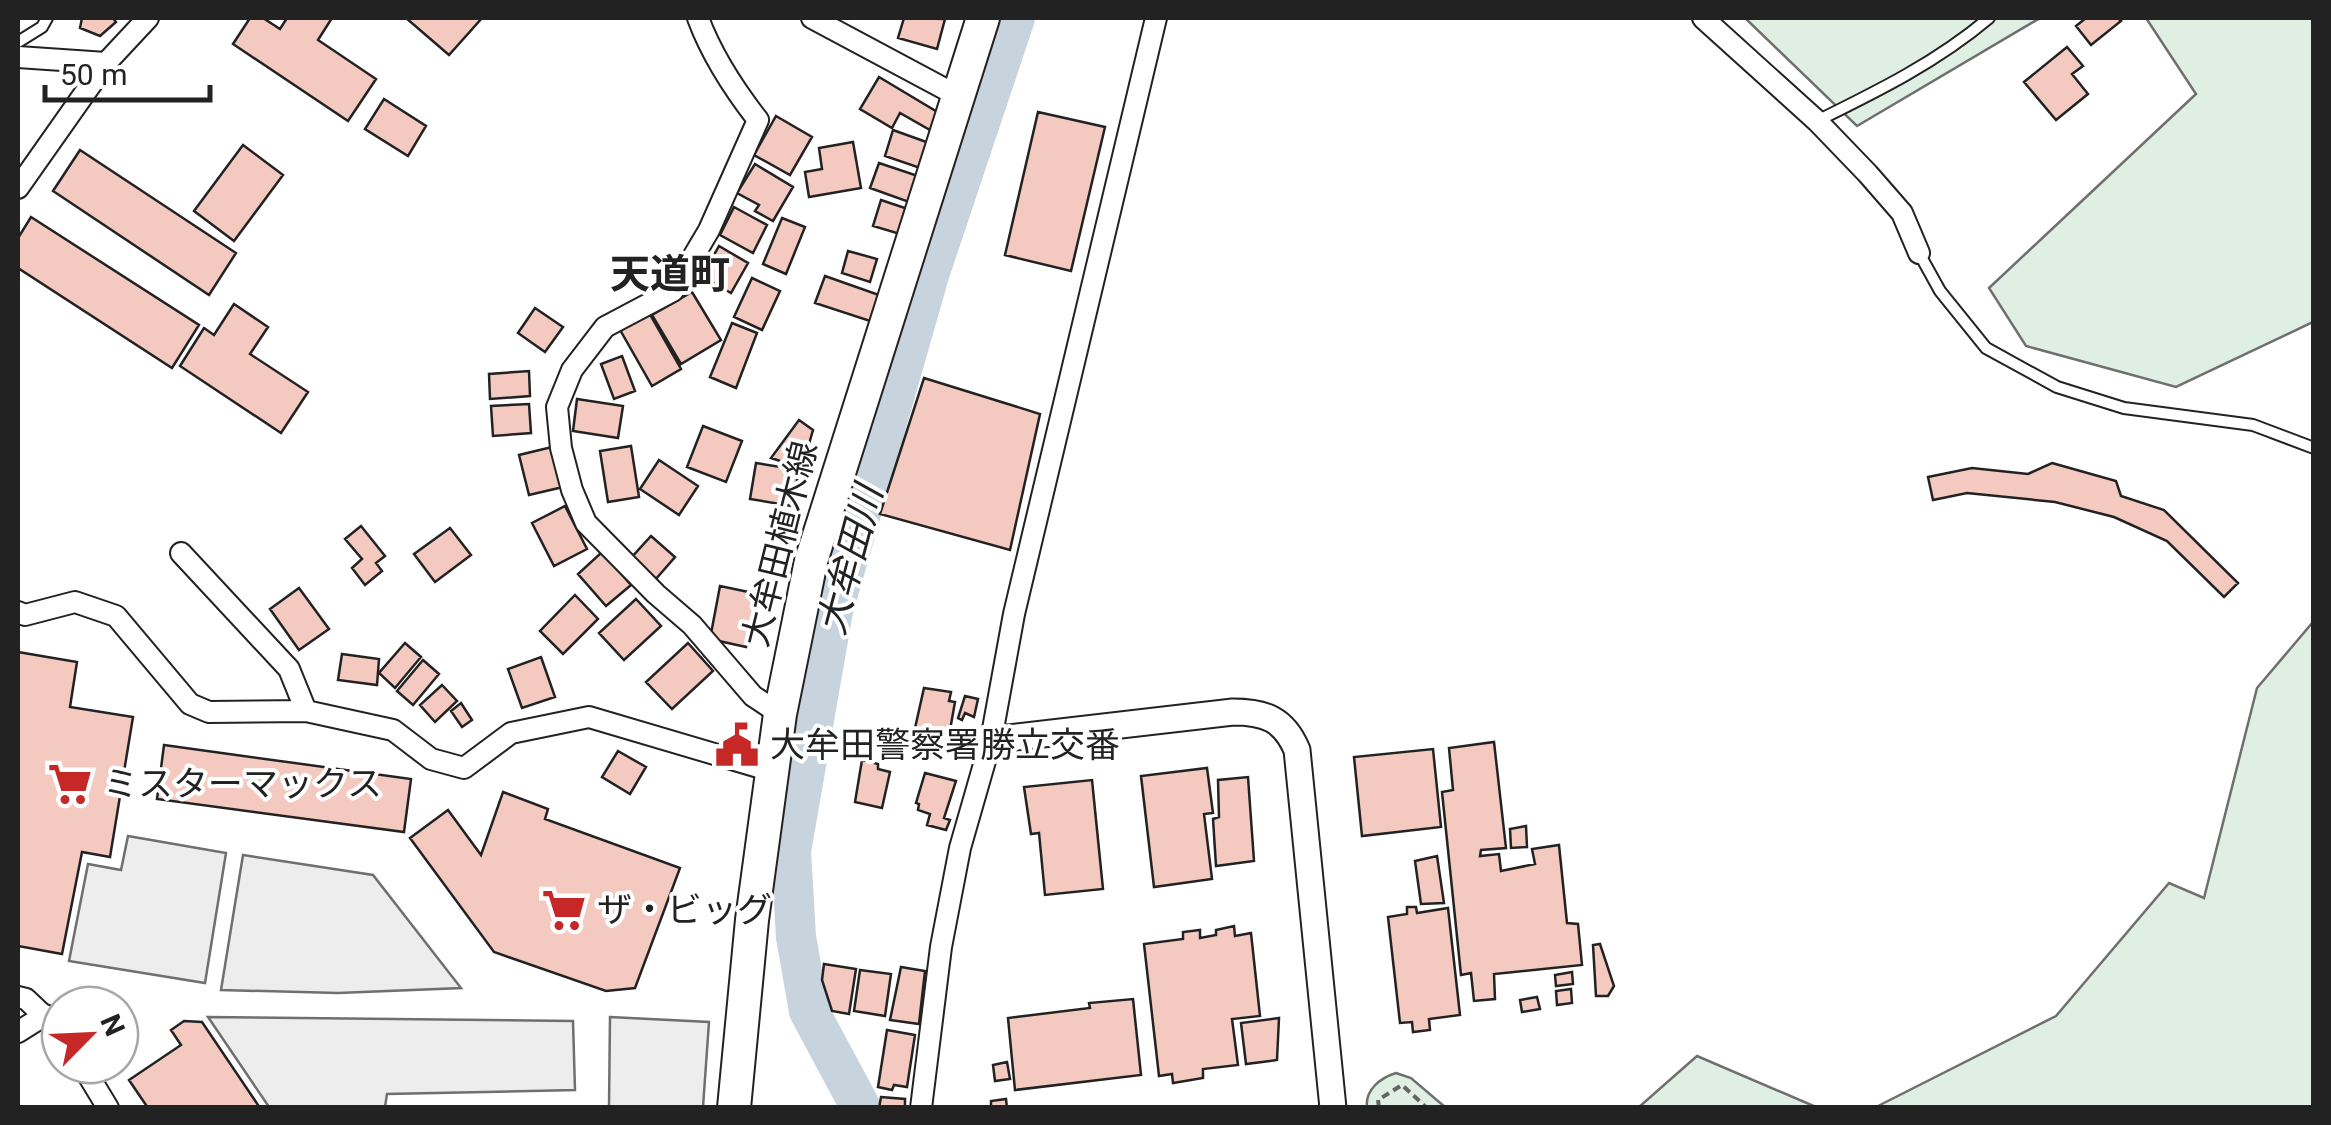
<svg xmlns="http://www.w3.org/2000/svg" width="2331" height="1125" font-family="Roboto,'Noto Sans JP',sans-serif">
<style>
.green{fill:#e0efe3;stroke:#6f6f6f;stroke-width:2.5}
.parking{fill:#ededed;stroke:#6f6f6f;stroke-width:2.5}
.lines{fill:none;stroke-linecap:round;stroke-linejoin:round}
.river{stroke:#c7d3dd;stroke-width:40}
.building{fill:#f3c9c0;stroke:#222;stroke-width:2.5}
.service-casing{stroke:#222;stroke-width:14}
.minor-casing{stroke:#222;stroke-width:24}
.tertiary-casing{stroke:#222;stroke-width:29}
.primary-casing{stroke:#222;stroke-width:36}
.path{stroke:#646464;stroke-width:4;stroke-dasharray:8 5;stroke-linecap:butt}
.service{stroke:#fff;stroke-width:10}
.minor{stroke:#fff;stroke-width:20}
.tertiary{stroke:#fff;stroke-width:25}
.primary{stroke:#fff;stroke-width:32}
.labels{text-anchor:middle;stroke-width:8;stroke-linejoin:round;paint-order:stroke}
.street-label{font-size:35px;fill:#222;stroke:#fff}
.poi-label{font-size:35px;fill:#222;stroke:#fff;text-anchor:start}
.water-label{font-size:38px;font-style:italic;fill:#222;stroke:#fff}
.quarter-label{font-size:40px;font-weight:bold;fill:#222;stroke:#fff}
</style>
<rect width="100%" height="100%" fill="#fff"/>
<!-- green -->
<path class="green" d="M1745,18H2040L1857,126Z
M2146,18H2313V322L2176,387L2026,346L1989,288L2196,94Z
M2313,622V1107H1876L2056,1016L2169,883L2204,898L2257,688Z
M1697,1056L1816,1107H1639Z
M1396,1073L1411,1078L1445,1107H1367C1365,1090 1380,1078 1396,1073Z"/>
<!-- parking -->
<path class="parking" d="M128,836L226,853L205,983L69,961L88,864L121,870Z
M243,855L373,875L461,988L338,993L221,990Z
M208,1017L573,1021L575,1090L387,1094L385,1107H269Z
M610,1017L709,1022L703,1107H609Z"/>
<g class="lines">
<!-- river -->
<path class="river" d="M861,1108L809,1011L796,937L791,851L833,611L929,275L1015,18"/>
</g>
<!-- building -->
<path class="building" d="M82,18H113L116,22L100,36L80,28Z
M250,18H263L280,29L287,18H332L318,40L376,79L348,121L233,44Z
M406,18H482L449,55Z
M904,18L945,19L937,49L898,38Z
M2086,18H2118L2121,21L2091,45L2076,26Z
M2067,47L2083,66L2072,74L2088,94L2056,120L2024,82Z
M879,77L939,113L930,130L900,113L892,128L860,109Z
M384,99L426,126L408,156L365,129Z
M1038,112L1105,127L1071,271L1005,255Z
M776,116L812,137L790,175L754,155Z
M893,130L932,144L923,169L885,156Z
M853,142L861,188L809,197L805,172L822,169L819,148Z
M243,145L283,175L234,241L194,211Z
M80,150L236,253L209,295L53,191Z
M879,163L918,176L909,202L870,188Z
M755,164L793,187L773,221L755,211L759,205L737,193Z
M881,200L908,209L900,234L873,226Z
M734,207L767,225L753,253L720,235Z
M31,217L199,325L172,368L18,268V238Z
M782,218L805,227L786,274L763,264Z
M719,246L748,263L731,293L702,276Z
M848,251L877,259L870,282L842,273Z
M825,276L879,295L870,321L815,303Z
M752,278L780,291L762,330L734,317Z
M692,292L721,340L681,364L652,315Z
M234,304L268,327L250,354L308,392L281,433L180,366L204,328L214,335Z
M535,308L563,327L545,352L518,333Z
M648,311L681,369L652,386L619,328Z
M732,323L757,333L736,388L710,377Z
M622,356L635,391L614,399L601,364Z
M529,371L530,396L490,399L489,374Z
M924,378L1040,414L1010,550L880,514Z
M577,399L623,406L618,438L573,431Z
M529,404L531,433L493,436L491,406Z
M799,420L813,430L802,468L771,458Z
M703,426L742,441L726,482L687,467Z
M631,446L639,497L608,502L600,451Z
M552,447L563,487L529,495L519,455Z
M659,460L698,486L679,515L640,489Z
M756,463L799,470L792,506L750,499Z
M2052,463L2116,481L2121,496L2164,510L2238,583L2224,597L2167,541L2114,517L2055,502L1967,493L1933,500L1928,477L1972,468L2028,474Z
M565,506L587,549L554,566L532,523Z
M361,526L385,556L376,563L382,571L365,585L352,568L362,559L345,539Z
M450,528L471,555L435,582L414,554Z
M651,536L675,557L655,580L631,558Z
M602,552L631,585L606,606L578,574Z
M720,586L758,594L746,647L710,639Z
M299,588L329,629L299,650L270,609Z
M575,595L598,619L563,654L540,631Z
M636,599L661,626L624,660L599,633Z
M405,643L421,657L395,688L379,673Z
M688,643L713,671L672,709L646,682Z
M18,652L77,662L70,707L133,717L110,857L82,852L62,954L18,946Z
M342,654L379,659L377,685L338,680Z
M541,657L555,697L522,708L508,669Z
M423,660L439,674L413,705L397,691Z
M442,685L457,701L435,722L420,705Z
M924,688L951,692L949,701L955,702L947,747H943L940,756L930,754L933,741L913,737Z
M965,696L978,699L974,717L965,713L962,720L958,718Z
M461,703L472,720L462,727L451,711Z
M1494,742L1506,848L1481,850L1480,856L1499,854L1501,871L1535,864L1532,849L1559,845L1567,923L1578,924L1582,965L1494,974L1495,999L1474,1001L1471,973L1461,975L1442,792L1453,790L1449,748Z
M164,745L411,779L404,832L157,799Z
M1433,749L1441,827L1362,836L1354,757Z
M618,751L646,767L630,794L602,777Z
M862,760L878,764V769L890,772L882,808L855,802Z
M1207,768L1213,813L1204,814L1212,879L1154,887L1141,776Z
M925,773L956,781L944,818L950,820L946,830L927,825L930,814L918,810L919,804L916,803Z
M1248,777L1254,861L1216,866L1213,819L1219,817L1218,780Z
M1092,780L1103,889L1045,895L1039,833L1031,834L1024,787Z
M503,792L548,809L545,819L680,868L635,988L606,991L494,952L410,838L448,810L481,855Z
M1526,826L1527,847L1511,848L1510,829Z
M1437,856L1444,903L1421,904L1415,861Z
M1407,907H1416L1417,913L1448,908L1460,1015L1429,1019L1430,1030L1413,1032L1412,1022L1400,1023L1388,917L1407,914Z
M1234,926L1235,936L1251,933L1260,1016L1232,1019L1238,1065L1203,1069V1078L1173,1083L1172,1074L1159,1076L1144,944L1183,939V932L1200,930V938L1216,935V930Z
M1600,944L1614,986L1608,996H1596L1593,945Z
M824,964L856,969L849,1014L832,1011L822,980Z
M901,967L925,971L919,1024L890,1020Z
M860,970L891,974L885,1016L854,1011Z
M1572,972L1573,984L1556,986L1555,975Z
M1571,989L1572,1003L1557,1005L1556,991Z
M1537,997L1540,1009L1522,1012L1520,1000Z
M1133,999L1141,1075L1015,1090L1008,1018L1090,1008L1089,1003Z
M1279,1018L1277,1060L1246,1064L1241,1023Z
M184,1021L202,1022L260,1108H148L129,1080L181,1045L171,1030Z
M887,1030L915,1035L907,1087L894,1085L892,1090L878,1087Z
M1007,1062L1010,1079L995,1081L993,1065Z
M881,1097L905,1099V1108H879Z
M1006,1099L1007,1108H991V1101Z"/>
<g class="lines">
<!-- service casing -->
<g class="service-casing">
<path id="service" d="M18,42L42,27L47,18
M1817,121C1878,91 1937,62 1989,18
M1919,253L1940,291L1986,348L2057,387L2124,408L2253,425L2314,448"/>
</g>
<!-- minor casing -->
<g class="minor-casing">
<path id="minor" d="M698,18C712,56 733,88 758,120L709,230L673,291L605,327L572,370L557,407L561,448L572,490L586,523L656,594L692,625L753,696L780,714
M812,18L958,96
M1703,18L1817,121L1868,174L1902,213L1919,253
M18,57L106,63
M18,188L106,63L148,18
M181,553L289,669L306,711
M18,612L25,615L75,602L116,616L190,704L209,712L306,711L393,730L431,759L464,768L511,733L589,717L772,771
M18,997L26,999L60,1031
M18,1032L45,1015
M82,1065L108,1108
M921,1108L941,947L960,848L991,740L1014,614L1156,18"/>
</g>
<!-- tertiary casing -->
<g class="tertiary-casing">
<path id="tertiary" d="M991,740L1233,712C1265,712 1284,719 1297,750L1333,1108"/>
</g>
<!-- primary casing -->
<g class="primary-casing">
<path id="primary" d="M734,1108L752,920L780,714L811,561L983,18"/>
</g>
<!-- path -->
<path class="path" d="M1379,1108L1378,1100L1402,1085L1427,1108"/>
<!-- service -->
<use href="#service" class="service"/>
<!-- minor -->
<use href="#minor" class="minor"/>
<!-- tertiary -->
<use href="#tertiary" class="tertiary"/>
<!-- primary -->
<use href="#primary" class="primary"/>
</g>
<!-- icons -->
<defs>
<g id="civic-bare" transform="scale(3.45)"><path d="M-.6-6.5H3V-4.5H.6V-3L4-1V1h2V6H-6V1h2V-1L-.6-3ZM-1.2 2.5V6h2.4V2.5Z" fill="#c62828" stroke="#fff" stroke-width="2.5" paint-order="stroke"/></g>
<g id="supermarket-bare" transform="scale(3.45)"><path d="M-6-5.5h2.5l.6 2H6L4.5 2H-2.5L-4.4-4H-6ZM-1.5 3.2a1.3 1.3 0 1 0 .1 0ZM3 3.2a1.3 1.3 0 1 0 .1 0Z" fill="#c62828" stroke="#fff" stroke-width="2.5" paint-order="stroke"/></g>
</defs>
<g fill-rule="evenodd">
<use href="#civic-bare" x="737" y="745"/>
<use href="#supermarket-bare" x="70" y="784"/>
<use href="#supermarket-bare" x="564" y="910"/>
</g>
<g class="labels">
<!-- street labels -->
<g class="street-label">
<text transform="translate(780 544) rotate(-76)" y="12">大牟田植木線</text>
</g>
<!-- poi labels -->
<g class="poi-label">
<text x="770" y="757">大牟田警察署勝立交番</text>
<text x="103" y="796">ミスターマックス</text>
<text x="597" y="922">ザ・ビッグ</text>
</g>
<!-- water labels -->
<g class="water-label">
<text transform="translate(850 560) rotate(-75)" y="13">大牟田川</text>
</g>
<!-- quarter labels -->
<g class="quarter-label">
<text x="670" y="288">天道町</text>
</g>
</g>
<!-- border -->
<rect width="2331" height="1125" fill="none" stroke="#222222" stroke-width="40"/>
<!-- north arrow -->
<g transform="translate(90 1035) rotate(66)"><circle r="48" fill="#ffffff" stroke="#a7a7a7" stroke-width="2.5"/>
<path d="M0-8L18 38L0 25L-18 38Z" fill="#c62828"/>
<text y="-15" font-size="28" font-weight="bold" text-anchor="middle" fill="#222222">N</text>
</g>
<!-- scale -->
<path d="M45 85v15h165v-15" fill="none" stroke="#222222" stroke-width="5"/>
<text x="60" y="85" font-size="30" fill="#222222" stroke="#ffffff" stroke-width="8" paint-order="stroke">50 m</text>
</svg>
